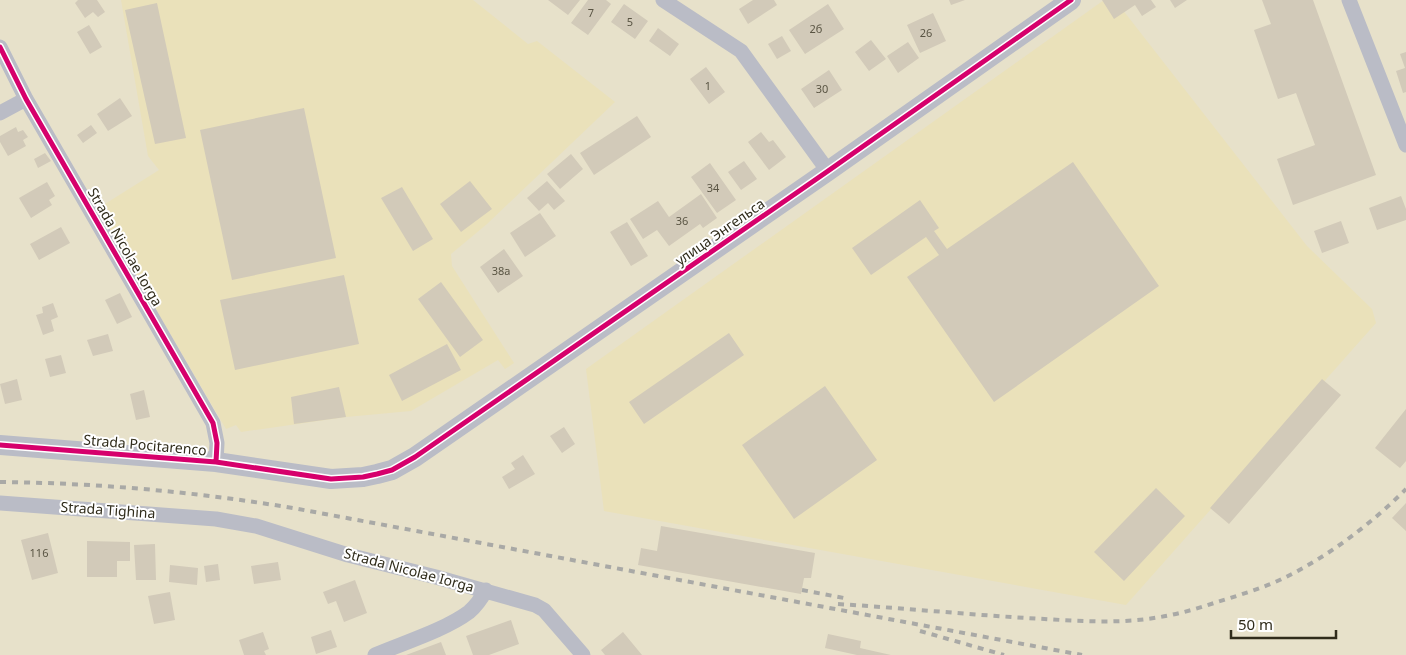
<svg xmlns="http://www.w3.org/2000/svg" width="1406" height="655" font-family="'Noto Sans',sans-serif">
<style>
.built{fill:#eae1ba}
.building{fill:#d2cab9}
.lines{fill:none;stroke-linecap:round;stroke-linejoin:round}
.minor{stroke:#babcc6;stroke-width:15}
.tertiary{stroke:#babcc6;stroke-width:20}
.rail{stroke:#a9a9a6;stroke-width:4;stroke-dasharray:6 6;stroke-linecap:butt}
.cycleway-casing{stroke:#fff;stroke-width:8}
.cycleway{stroke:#d6006c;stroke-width:5}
.labels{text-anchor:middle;stroke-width:4;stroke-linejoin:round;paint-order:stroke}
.number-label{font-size:11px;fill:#595443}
.street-label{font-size:14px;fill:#302c1b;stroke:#fff}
</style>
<rect width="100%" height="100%" fill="#e7e1ca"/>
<!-- built -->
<path class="built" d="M121,0H473L528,44L537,41L615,102L487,224L451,254L452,266L514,363L505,369L498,360L411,411L346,417L241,432L236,425L226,429L97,209L159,170L148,156Z
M1104,0H1115L1307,246L1372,309L1376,323L1126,605L604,511L586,369Z"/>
<!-- building -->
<path class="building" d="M78,0H97L105,12L98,17L93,12L85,18L75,3Z
M548,0H580L568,15Z
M588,0H606L611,4L588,35L571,23Z
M753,0H774L777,5L748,24L739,9Z
M949,0H965L951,5Z
M1102,0H1151L1156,7L1142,16L1135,5L1114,19Z
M1170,0H1187L1175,8Z
M1262,0H1313L1376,175L1293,205L1277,159L1315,145L1296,93L1278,99L1254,30L1271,24Z
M157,3L186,138L155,144L125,10Z
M624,4L648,21L635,39L611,22Z
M828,4L844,29L805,54L789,30Z
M933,13L946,41L920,53L907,25Z
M89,25L102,47L90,54L77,32Z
M658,28L679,44L670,56L649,41Z
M782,36L791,51L777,59L768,44Z
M871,40L886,59L869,71L855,52Z
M908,42L919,58L898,73L887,56Z
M1406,52V92L1403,93L1396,71L1405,68L1400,54Z
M706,67L725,92L709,104L690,79Z
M829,70L842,90L814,108L801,89Z
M120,98L132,116L108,131L97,114Z
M304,108L336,258L232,280L200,130Z
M637,116L651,137L594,175L580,153Z
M91,125L97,133L83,143L77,135Z
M16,127L18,132L23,130L28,137L23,140L26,146L8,156L0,142V136Z
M761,132L769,142L773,140L786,157L769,170L748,142Z
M45,153L51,161L38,168L34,159Z
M571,154L583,169L560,189L547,174Z
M744,161L757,179L741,190L728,172Z
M1073,162L1159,286L994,402L907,277L939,255L926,237L871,275L852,248L920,200L939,228L934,231L947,249Z
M710,163L736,200L717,213L691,177Z
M470,181L492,209L461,232L440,204Z
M547,181L565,201L554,210L548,203L539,211L527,198Z
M47,182L55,196L49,200L52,205L31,218L19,198Z
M402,187L433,239L413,251L381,198Z
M701,194L717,218L703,228L700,224L669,246L657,230L643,239L630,219L658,201L669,217Z
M1401,196L1406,209V220L1377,230L1369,208Z
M540,213L556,236L525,257L510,233Z
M1341,221L1349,243L1322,253L1314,231Z
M627,222L648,256L631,266L610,232Z
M61,227L70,243L39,260L30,244Z
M504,249L523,276L498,293L480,267Z
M344,275L359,344L235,370L220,300Z
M441,282L483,340L460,357L418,299Z
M120,293L132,317L117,324L105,300Z
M53,303L58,317L51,320L54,331L43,335L36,315L43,313L42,307Z
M729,333L744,355L644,424L629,402Z
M108,334L113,351L93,356L87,340Z
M447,344L461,370L402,401L389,375Z
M61,355L66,373L50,377L45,359Z
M17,379L22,400L5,404L0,384Z
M1322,379L1341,395L1229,524L1210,508Z
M825,386L877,460L794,519L742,445Z
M339,387L346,417L294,424L291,397Z
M144,390L150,417L136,420L130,394Z
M1406,409V461L1400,468L1375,448Z
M564,427L575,444L562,453L550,436Z
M523,455L535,474L509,489L502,477L515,469L511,463Z
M1156,488L1185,516L1124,581L1094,552Z
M1406,503V531L1392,518Z
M661,526L815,553L811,578H804L801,594L638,565L641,548L657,551Z
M48,533L58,573L32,580L21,540Z
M87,541L130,542V561H117V577H87Z
M155,544L156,580H136L134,545Z
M278,562L281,580L254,584L251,566Z
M218,564L220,580L206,582L204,566Z
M170,565L198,568L197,585L169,582Z
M355,580L367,613L344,622L336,601L328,604L323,592Z
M170,592L175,620L154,624L148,596Z
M511,620L519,644L489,655H473L466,636Z
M331,630L337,647L316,654L311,637Z
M263,632L269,649L264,651L266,655H244L239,640Z
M623,632L642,655H605L601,650Z
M828,634L861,641L860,648L891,655H857L825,648Z
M441,642L446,655H406Z"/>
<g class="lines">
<!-- minor -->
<path class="minor" d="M663,0L741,51L828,171
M1349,0L1406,145
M0,47L26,99L213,423L217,443L216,462
M0,113L26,99
M0,503L216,519L256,526L348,555L436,577L535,605L544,610L583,655
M375,655C403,643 445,630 469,612C476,606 481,599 486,590"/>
<!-- tertiary -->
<path class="tertiary" d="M0,445L216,462L331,479L363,477L377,474L392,470L415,457L828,171L1071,0"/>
<!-- rail -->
<path class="rail" d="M0,482C99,483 196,492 293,508L1082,655
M802,590L849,599
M838,604C901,608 963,614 1026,618C1066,620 1108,624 1147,619C1171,616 1194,610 1217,602C1240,595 1263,588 1284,578C1329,556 1371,524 1406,489
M920,631L1004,655"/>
<!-- cycleway casing -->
<g class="cycleway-casing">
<path id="cycleway" d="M0,47L26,99L213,423L217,443L216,462
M0,445L216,462L331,479L363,477L377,474L392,470L415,457L828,171L1071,0"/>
</g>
<!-- cycleway -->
<use href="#cycleway" class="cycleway"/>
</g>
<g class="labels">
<!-- number labels -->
<g class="number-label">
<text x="591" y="17">7</text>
<text x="630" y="26">5</text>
<text x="816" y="33">2б</text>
<text x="926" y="37">26</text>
<text x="708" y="90">1</text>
<text x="822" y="93">30</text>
<text x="713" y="192">34</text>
<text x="682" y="225">36</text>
<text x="501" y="275">38а</text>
<text x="39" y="557">116</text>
</g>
<!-- street labels -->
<g class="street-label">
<text transform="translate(720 232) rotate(-35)" y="5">улица Энгельса</text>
<text transform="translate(125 247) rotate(60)" y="5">Strada Nicolae Iorga</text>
<text transform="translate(145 445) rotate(5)" y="5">Strada Pocitarenco</text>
<text transform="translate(108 510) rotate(4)" y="5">Strada Tighina</text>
<text transform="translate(409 570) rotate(15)" y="5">Strada Nicolae Iorga</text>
</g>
</g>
<!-- scale -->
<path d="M1231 630v8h105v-8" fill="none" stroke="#302c1b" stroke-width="2.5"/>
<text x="1238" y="630" font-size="15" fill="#302c1b" stroke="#ffffff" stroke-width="4" paint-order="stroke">50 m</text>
</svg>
